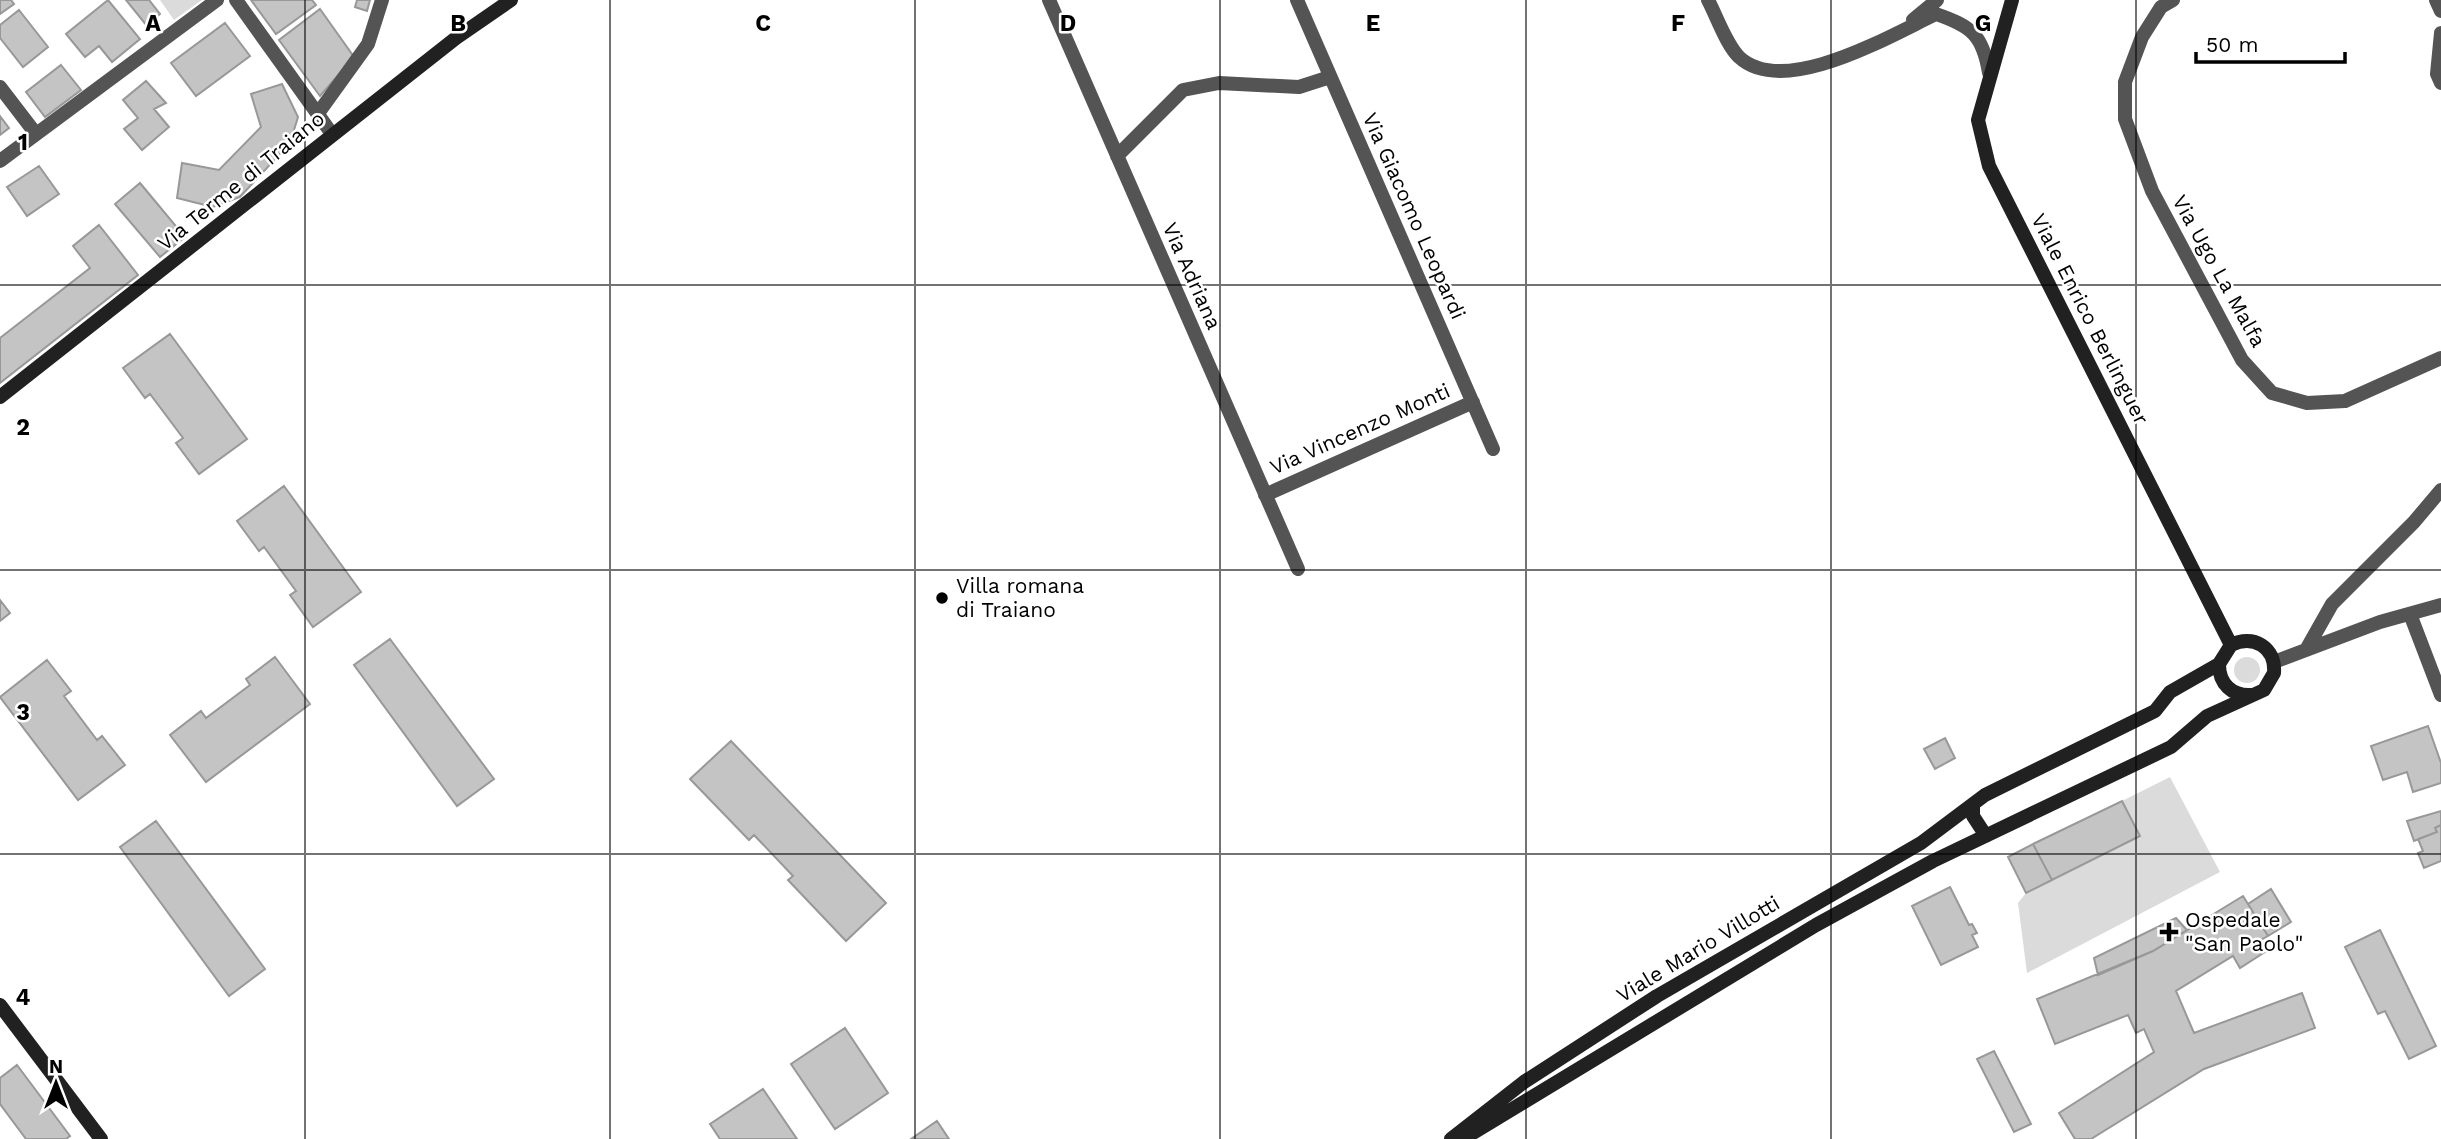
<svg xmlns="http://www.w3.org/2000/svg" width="2441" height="1139" font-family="'Work Sans',sans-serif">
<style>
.green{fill:#dbdbdb}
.building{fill:#c4c4c4;stroke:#989898;stroke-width:2}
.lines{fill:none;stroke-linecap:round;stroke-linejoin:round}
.street{stroke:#545454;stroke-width:14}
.secondary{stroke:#212121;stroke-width:14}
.grid{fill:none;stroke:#000;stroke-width:2;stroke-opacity:0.55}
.poi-dot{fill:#000;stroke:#fff;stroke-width:2.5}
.labels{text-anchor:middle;stroke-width:5;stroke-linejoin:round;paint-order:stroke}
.street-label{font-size:21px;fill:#000;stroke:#fff}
.poi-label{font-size:21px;fill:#000;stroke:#fff;text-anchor:start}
.grid-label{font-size:23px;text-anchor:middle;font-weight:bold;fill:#000;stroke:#fff;stroke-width:5;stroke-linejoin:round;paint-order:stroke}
</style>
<rect width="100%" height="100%" fill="#fff"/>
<!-- green -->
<path class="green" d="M160,0H202L174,20Z
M2234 670a13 13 0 1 1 26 0a13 13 0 1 1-26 0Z
M2170,777L2220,872L2027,973L2018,903L2026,893L2140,836L2122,801Z"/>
<!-- building -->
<path class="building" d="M0,0H11L14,4L0,14Z
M108,0L140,39L112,62L99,46L85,57L66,34Z
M126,0H149L160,14L147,26Z
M251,0H312L316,5L276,34Z
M357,0H370L367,11L355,7Z
M320,9L354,57L320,96L279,40Z
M19,10L48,47L23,67L0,38V25Z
M225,23L250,56L196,96L171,63Z
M61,65L81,90L45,117L26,92Z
M146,81L166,103L154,109L169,127L142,150L124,129L138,118L123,100Z
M282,84L298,117L290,143L240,197L213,207L177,198L182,163L219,170L261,127L251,94Z
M0,116L9,128L0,135Z
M39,166L59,194L27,216L7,187Z
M140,183L185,237L160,257L115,204Z
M99,225L138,275L0,383V338L90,268L73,246Z
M170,334L247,439L199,474L176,443L183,438L150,394L145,398L123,368Z
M284,486L361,592L313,627L290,595L296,591L264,547L259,551L237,521Z
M0,600L10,613L0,621Z
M390,639L494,779L457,806L354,665Z
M275,657L310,704L206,782L170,735L201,711L206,718L250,685L246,679Z
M47,660L71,691L64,696L97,740L102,736L125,765L78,800L0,697Z
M2428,726L2441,763V783L2413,792L2407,772L2383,780L2371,746Z
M1945,738L1955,758L1935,769L1924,749Z
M731,741L886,903L846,941L788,880L793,876L754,835L749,840L690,779Z
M2122,801L2140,836L2052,880L2033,844Z
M2441,811V825L2435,828L2437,832L2414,841L2407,821Z
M156,821L265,969L229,996L120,847Z
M2441,825V861L2424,868L2418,853L2423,851L2418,839L2437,832L2435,828Z
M2033,844L2052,880L2026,893L2008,857Z
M1950,887L1969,925L1972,924L1977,933L1972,935L1978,947L1941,965L1912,906Z
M2271,889L2291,922L2268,936L2248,904Z
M2243,896L2268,936L2259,941L2265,952L2240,968L2233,956L2176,991L2194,1033L2302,993L2315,1028L2204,1069L2091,1139H2075L2059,1113L2154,1052L2144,1029L2136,1033L2128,1015L2055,1044L2037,999L2153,951Z
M2176,918L2187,930L2153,951L2098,975L2094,958Z
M2380,930L2436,1046L2409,1059L2385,1011L2378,1014L2345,947Z
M845,1028L888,1093L835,1129L791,1064Z
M1994,1051L2031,1124L2014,1132L1977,1059Z
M17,1065L70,1136L66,1139H26L0,1104V1078Z
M763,1089L797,1139H720L710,1124Z
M937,1121L949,1139H911Z"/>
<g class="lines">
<!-- street -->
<path class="street" d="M236,0L332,134
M1049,0L1298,569
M1297,0L1493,449
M1708,0C1717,17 1726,44 1739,57C1784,99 1891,35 1936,14C1971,26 1983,35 1989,73
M2173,0L2161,7L2142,37L2125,82V119L2152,191L2242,360L2272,393L2307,403L2345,401L2441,358
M2436,0L2441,11
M1913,20L1937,0
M2441,33L2437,74L2441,83
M0,87L36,134
M319,112L368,44L382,0
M1117,156L1183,90L1219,83L1299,87L1330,77
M0,161L217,0
M1265,495L1473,402
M2410,614L2441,695
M2306,650L2332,604L2414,522L2441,490
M2274,662L2380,622L2441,605"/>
<!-- secondary -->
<path class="secondary" d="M2012,0L1978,120L1989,166L2231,645
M0,397L456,38L511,0
M2219,664C2219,684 2232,696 2251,695
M1973,804V816L1986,836
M0,1005L101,1139
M1451,1139L1524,1082L1657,996L1921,843L1985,795L2155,711L2170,692L2219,664L2231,645C2253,634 2276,647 2274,673L2264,690L2207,716L2171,747L1933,861L1816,925L1463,1139"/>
</g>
<!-- grid -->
<path class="grid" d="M305,0V1139M610,0V1139M915,0V1139M1220,0V1139M1526,0V1139M1831,0V1139M2136,0V1139M0,285H2441M0,570H2441M0,854H2441"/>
<!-- markers -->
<g class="poi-dot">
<circle cx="942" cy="598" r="7"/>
<path d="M2165.5 921.5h7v7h7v7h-7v7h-7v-7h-7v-7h7z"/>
</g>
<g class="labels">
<!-- street labels -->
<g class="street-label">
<text transform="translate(241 181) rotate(-39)" y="7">Via Terme di Traiano</text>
<text transform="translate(1414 216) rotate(66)" y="7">Via Giacomo Leopardi</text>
<text transform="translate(2219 271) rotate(61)" y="7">Via Ugo La Malfa</text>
<text transform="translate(1192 276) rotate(66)" y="7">Via Adriana</text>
<text transform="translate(2090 319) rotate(63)" y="7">Viale Enrico Berlinguer</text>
<text transform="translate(1360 429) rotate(-24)" y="7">Via Vincenzo Monti</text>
<text transform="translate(1698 949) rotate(-31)" y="7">Viale Mario Villotti</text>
</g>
<!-- poi labels -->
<g class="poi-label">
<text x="956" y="593">Villa romana<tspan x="956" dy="24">di Traiano</tspan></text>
<text x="2185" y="927">Ospedale<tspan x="2185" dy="24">"San Paolo"</tspan></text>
</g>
</g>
<g class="grid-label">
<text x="153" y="31">A</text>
<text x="458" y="31">B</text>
<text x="763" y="31">C</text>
<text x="1068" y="31">D</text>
<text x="1373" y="31">E</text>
<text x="1678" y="31">F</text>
<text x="1983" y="31">G</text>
<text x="23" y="150">1</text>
<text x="23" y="435">2</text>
<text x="23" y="720">3</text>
<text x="23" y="1005">4</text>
</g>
<!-- north arrow -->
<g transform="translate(56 1083)" stroke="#ffffff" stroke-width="5" paint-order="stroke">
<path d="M0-5L12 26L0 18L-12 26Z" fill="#000000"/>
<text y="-10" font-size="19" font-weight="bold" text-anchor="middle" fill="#000000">N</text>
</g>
<!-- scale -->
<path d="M2196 52v10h149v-10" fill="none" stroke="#000000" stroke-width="3.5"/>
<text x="2206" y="52" font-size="21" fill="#000000" stroke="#ffffff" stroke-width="5" paint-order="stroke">50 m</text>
</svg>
